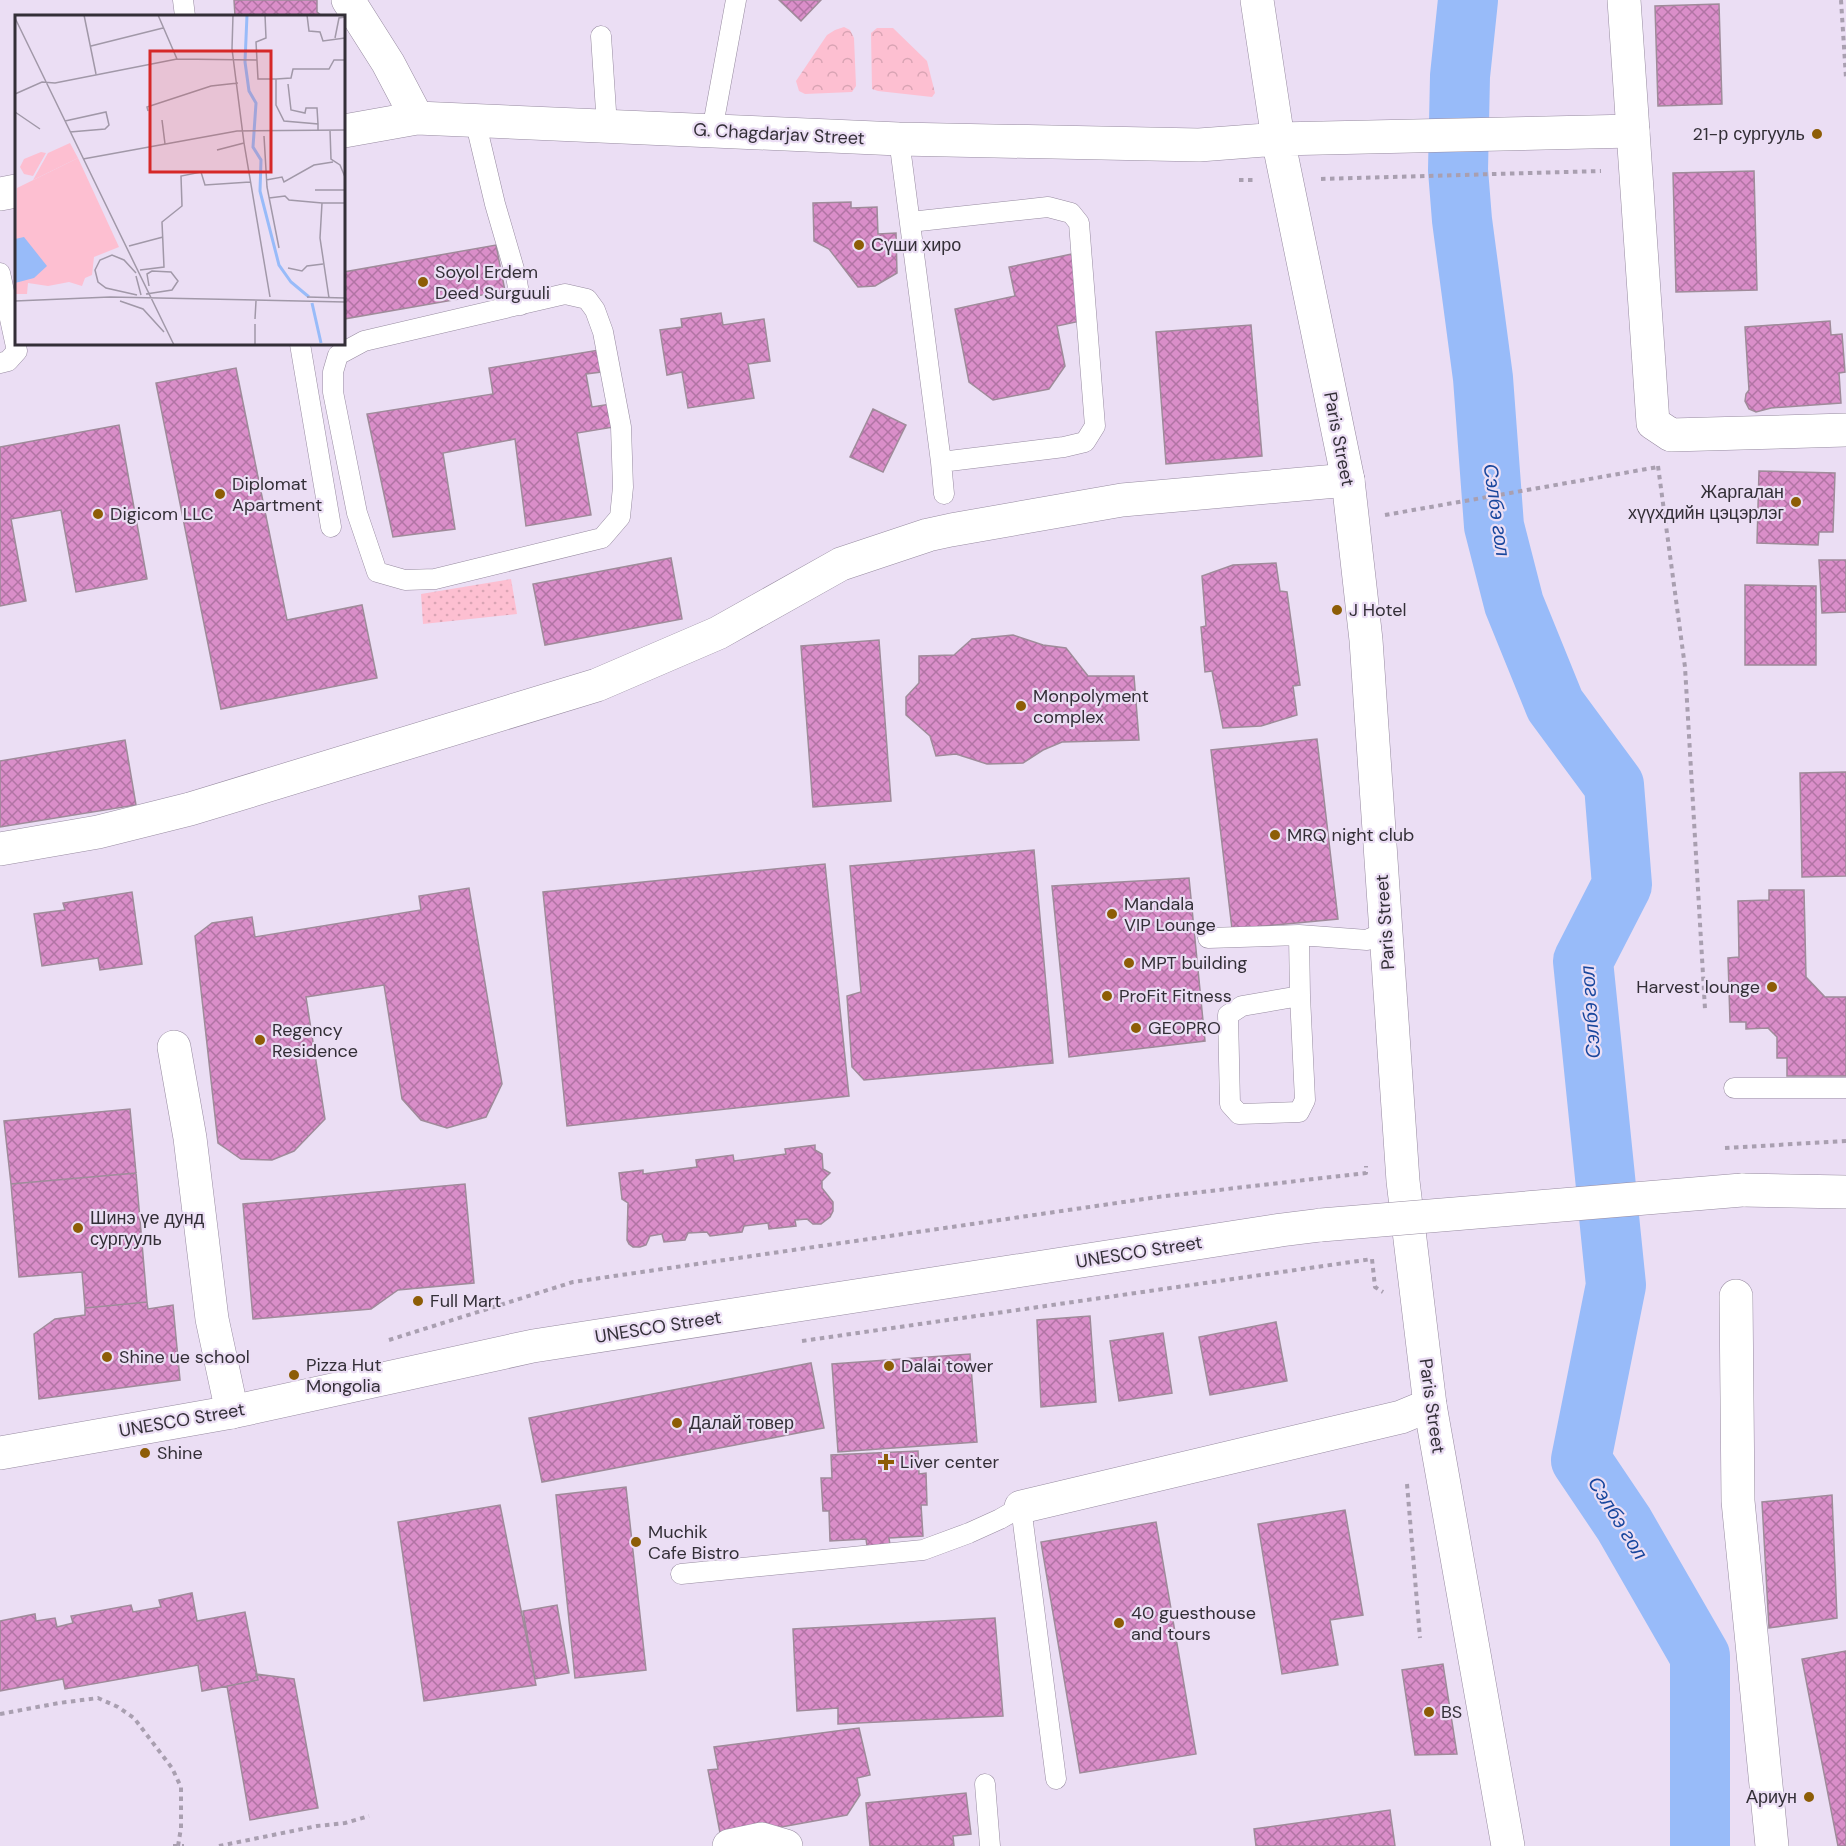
<svg xmlns="http://www.w3.org/2000/svg" width="1846" height="1846" font-family="'DM Sans',sans-serif">
<style>
.park{fill:url(#park-crowns)}
.garden{fill:url(#garden-dots)}
.lines{fill:none;stroke-linecap:round;stroke-linejoin:round}
.river{stroke:#98bbf9;stroke-width:60}
.building{fill:url(#building-cross-hatch);stroke:#9f8b9a;stroke-width:1.5}
.lane-casing{stroke:#978ba0;stroke-width:21}
.street-casing{stroke:#978ba0;stroke-width:34}
.secondary-casing{stroke:#978ba0;stroke-width:34}
.path{stroke:#a99fb0;stroke-width:4;stroke-dasharray:4.5 4.5;stroke-linecap:butt}
.lane{stroke:#fff;stroke-width:20}
.street{stroke:#fff;stroke-width:33}
.secondary{stroke:#fff;stroke-width:33}
.secondary-bridge-casing{stroke:#978ba0;stroke-width:34;stroke-linecap:butt}
.secondary-bridge{stroke:#fff;stroke-width:33}
.poi-dot{fill:#8d5d06;stroke:#ebdef4;stroke-width:2}
.labels{text-anchor:middle;stroke-width:4.5;stroke-linejoin:round;paint-order:stroke}
.street-label{font-size:18px;fill:#332f37;stroke:#ebdef4}
.poi-label{font-size:18px;fill:#332f37;stroke:#ebdef4;text-anchor:start}
.water-label{font-size:20px;font-style:italic;fill:#18469d;stroke:#ebdef4}
.inset-river{fill:none;stroke:#98bbf9;stroke-width:3}
.inset-road{fill:none;stroke:#a198a8;stroke-width:1.5}
.view{fill:#d62828;fill-opacity:0.15;stroke:#d62828;stroke-width:3}
.inset-edge{fill:none;stroke:#332f37;stroke-width:3}
</style>
<defs>
<pattern id="park-crowns" width="20" height="18" patternUnits="userSpaceOnUse" patternTransform="scale(1.5)"><rect width="20" height="18" fill="#fdbfd1"/><path d="M2 6a3 3 0 1 1 6 0M12 15a3 3 0 1 1 6 0" fill="none" stroke="#d9a4b4"/></pattern>
<pattern id="garden-dots" width="8" height="8" patternUnits="userSpaceOnUse" patternTransform="scale(1.5)"><rect width="8" height="8" fill="#fdbfd1"/><path d="M2 2h.1M6 6h.1" fill="none" stroke="#d9a4b4" stroke-width="1.8" stroke-linecap="round"/></pattern>
<pattern id="building-cross-hatch" width="8" height="8" patternUnits="userSpaceOnUse" patternTransform="scale(1.5)"><rect width="8" height="8" fill="#da8ec9"/><path d="M0 0l8 8M0 8l8-8" fill="none" stroke="#b174a4"/></pattern>
</defs>
<rect width="100%" height="100%" fill="#ebdef4"/>
<!-- park -->
<path class="park" d="M844,27L850,30L854,38L856,86L852,92L805,94L799,91L796,81L827,35L835,30Z
M877,28H893L927,61L935,93L932,97L878,91L872,89L871,33Z"/>
<!-- garden -->
<path class="garden" d="M511,579L517,614L423,624L421,594Z"/>
<g class="lines">
<!-- river -->
<path class="river" d="M1468,0L1460,76L1458,170L1462,220L1483,378L1494,526L1514,604L1555,705L1614,785L1622,885L1583,961L1616,1285L1581,1460L1624,1524L1700,1656V1846"/>
</g>
<!-- building -->
<path class="building" d="M234,0H317V12L322,16H235Z
M779,0H821L801,21Z
M1719,4L1722,104L1658,106L1655,6Z
M1754,171L1757,290L1676,292L1673,173Z
M851,202V208L877,207L878,234L896,233L897,273L875,286L858,287L829,249L814,241L813,203Z
M496,245L505,291L344,319V272Z
M1072,254L1085,320L1057,326L1065,366L1049,389L993,400L969,382L955,309L1015,296L1009,267Z
M721,313L723,325L764,319L770,361L748,364L754,398L688,408L682,372L667,375L660,330L682,327L681,319Z
M1830,321L1831,335L1842,334L1845,372L1839,373L1841,403L1771,408L1756,412L1749,409L1745,401L1746,394L1749,390L1745,327Z
M1251,325L1262,456L1166,464L1156,332Z
M605,349L609,371L586,374L592,407L617,403L620,426L577,433L591,515L526,526L515,439L443,453L455,529L393,537L367,414L493,394L489,368Z
M236,368L287,620L362,605L377,678L221,709L156,383Z
M873,409L906,425L883,472L850,457Z
M119,425L147,579L76,592L61,510L11,519L26,601L0,606V447Z
M1759,471L1835,473L1833,532H1819L1818,545L1757,543Z
M671,558L682,619L545,645L533,584Z
M1819,560H1846V612L1822,613Z
M1276,563L1280,591L1287,592L1300,685L1293,686L1297,715L1261,726L1223,728L1212,671L1205,672L1201,627L1206,626L1202,576L1233,565Z
M1745,585L1816,586V665H1745Z
M1013,635L1043,645L1066,648L1088,676H1134L1139,740L1062,742L1043,750L1023,763L987,764L956,754L936,756L930,736L906,715V697L919,683V656L954,655L972,639Z
M879,640L891,801L813,807L801,646Z
M1317,739L1338,919L1232,929L1211,750Z
M125,740L136,805L0,827V761Z
M1846,772V876L1802,877L1800,773Z
M1034,850L1053,1063L864,1080L852,1067L847,996L861,992L850,866Z
M825,864L849,1096L567,1126L543,892Z
M1189,878L1205,1041L1069,1057L1052,886Z
M469,888L502,1084L486,1117L447,1128L421,1120L402,1099L384,985L306,997L325,1119L294,1151L272,1160L241,1159L218,1143L195,936L212,923L252,917L255,937L421,910L419,896Z
M1769,890H1804L1806,977L1825,997H1846V1076H1787V1058H1777V1037L1768,1028L1746,1029V1022H1730L1728,958L1739,957L1738,901L1769,900Z
M132,892L142,964L100,970L98,958L42,966L34,914L65,910L63,903Z
M130,1109L136,1173L11,1184L4,1121Z
M815,1145V1150L822,1154L823,1169L830,1173L822,1181V1188L833,1202V1211L830,1217L821,1224H813L807,1219L795,1220L796,1226L769,1229L768,1223L744,1226L742,1232L710,1236L707,1232L688,1233L685,1240L664,1242L662,1234L650,1236L646,1245L640,1247H633L629,1244L627,1240L628,1203L622,1199L619,1173L643,1170V1174L697,1167L696,1160L733,1155L734,1161L786,1154L785,1149Z
M136,1173L147,1302L85,1308L82,1272L19,1277L11,1184Z
M465,1184L474,1283L398,1290L371,1309L253,1319L243,1204Z
M147,1302L148,1309L173,1305L180,1380L39,1399L34,1334L55,1319L85,1315V1308Z
M1090,1316L1096,1402L1041,1407L1037,1320Z
M1276,1322L1287,1381L1210,1395L1199,1337Z
M1163,1333L1172,1393L1119,1401L1110,1341Z
M970,1354L977,1442L838,1452L832,1364Z
M811,1363L824,1428L542,1482L529,1418Z
M918,1451L919,1474L926,1473L927,1505H921L923,1536L889,1538L890,1545L867,1546L866,1539L830,1541L829,1511H823L821,1478H832L831,1455Z
M626,1487L646,1670L575,1678L556,1495Z
M1832,1495L1837,1618L1769,1628L1762,1502Z
M500,1505L536,1685L424,1701L398,1522Z
M1345,1510L1363,1615L1330,1620L1338,1665L1282,1674L1258,1524Z
M1156,1522L1196,1754L1080,1773L1041,1542Z
M192,1593L197,1621L245,1612L258,1680L202,1691L198,1665L65,1689L63,1679L0,1691V1621L35,1614L36,1621L55,1618L57,1627L73,1623L71,1616L131,1605L133,1612L161,1607L159,1600Z
M557,1605L569,1673L535,1679L523,1611Z
M995,1618L1003,1716L838,1724V1708L797,1711L793,1629Z
M1846,1651V1846H1838L1802,1659Z
M1443,1664L1457,1754L1415,1755L1402,1670Z
M256,1674L294,1679L318,1808L250,1820L227,1686L258,1680Z
M859,1728L870,1775L857,1778L860,1795L847,1815L721,1838L708,1770L718,1769L714,1747Z
M966,1793L971,1834L953,1836L954,1846H870L866,1803Z
M1390,1810L1395,1846H1256L1254,1829Z"/>
<g class="lines">
<!-- lane casing -->
<g class="lane-casing">
<path id="lane" d="M183,0L185,16
M601,36L607,126
M475,120L495,204L516,276L521,305
M712,131L736,0
M899,139L941,462L944,494
M910,222L1048,207L1071,213L1079,223L1095,426L1085,442L1064,447L941,462
M0,273L17,351L8,361L0,363
M565,294L587,299L595,310L603,332L621,427L623,487L620,517L602,538L435,579L405,580L377,572L357,513L333,392V372L338,355L364,341Z
M300,344L331,527
M1299,935L1300,996L1305,1100L1299,1112L1239,1114L1230,1104L1228,1015L1242,1006L1300,996
M1208,938L1299,935L1367,940L1386,931
M1734,1088H1846
M681,1574L923,1550L969,1533L1000,1519L1021,1507L1056,1779
M985,1784L990,1846"/>
</g>
<!-- street casing -->
<g class="street-casing">
<path id="street" d="M1624,0L1653,423L1671,435L1846,430
M0,849L98,832L190,809L597,685L718,633L841,564L928,535L951,530L1122,500L1348,480
M174,1047L190,1138L212,1319L232,1412
M1736,1296L1738,1501L1772,1846
M1021,1507L1401,1417L1430,1405
M729,1846L762,1839L786,1846"/>
</g>
<!-- secondary casing -->
<g class="secondary-casing">
<path id="secondary" d="M348,0L388,63L417,118
M1257,0L1278,139L1348,480L1366,640L1403,1181L1430,1405L1508,1846
M344,131L417,118L899,139L1199,145L1278,139L1633,131
M0,194L16,191
M1742,1190L1846,1192
M0,1453L232,1412L533,1346L1281,1230L1321,1225"/>
</g>
<!-- path -->
<path class="path" d="M1841,0L1846,78
M1321,179L1601,171
M1239,180H1254
M1658,466L1685,667L1705,1009
M1385,515L1658,467
M1725,1148L1846,1141
M389,1340L573,1282L1158,1197L1366,1173V1166
M802,1341L1372,1259L1375,1287L1383,1292
M1407,1484L1420,1638
M0,1714L59,1703L98,1698L118,1707L134,1718L172,1768L181,1787V1828L178,1846
M173,1846H184
M219,1846L317,1826L345,1823L369,1816"/>
<!-- lane -->
<use href="#lane" class="lane"/>
<!-- street -->
<use href="#street" class="street"/>
<!-- secondary -->
<use href="#secondary" class="secondary"/>
<!-- secondary-bridge casing -->
<g class="secondary-bridge-casing">
<path id="secondary-bridge" d="M1321,1225L1742,1190"/>
</g>
<!-- secondary-bridge -->
<use href="#secondary-bridge" class="secondary-bridge"/>
</g>
<!-- markers -->
<g class="poi-dot">
<circle cx="1817" cy="134" r="6"/>
<circle cx="859" cy="245" r="6"/>
<circle cx="423" cy="282" r="6"/>
<circle cx="220" cy="494" r="6"/>
<circle cx="1796" cy="502" r="6"/>
<circle cx="98" cy="514" r="6"/>
<circle cx="1337" cy="610" r="6"/>
<circle cx="1021" cy="706" r="6"/>
<circle cx="1275" cy="835" r="6"/>
<circle cx="1112" cy="914" r="6"/>
<circle cx="1129" cy="963" r="6"/>
<circle cx="1772" cy="987" r="6"/>
<circle cx="1107" cy="996" r="6"/>
<circle cx="1136" cy="1028" r="6"/>
<circle cx="260" cy="1040" r="6"/>
<circle cx="78" cy="1228" r="6"/>
<circle cx="418" cy="1301" r="6"/>
<circle cx="107" cy="1357" r="6"/>
<circle cx="889" cy="1366" r="6"/>
<circle cx="294" cy="1375" r="6"/>
<circle cx="677" cy="1423" r="6"/>
<circle cx="145" cy="1453" r="6"/>
<path d="M883 1453h6v6h6v6h-6v6h-6v-6h-6v-6h6z"/>
<circle cx="636" cy="1542" r="6"/>
<circle cx="1119" cy="1623" r="6"/>
<circle cx="1429" cy="1712" r="6"/>
<circle cx="1809" cy="1797" r="6"/>
</g>
<g class="labels">
<!-- street labels -->
<g class="street-label">
<text transform="translate(779 134) rotate(3)" y="6">G. Chagdarjav Street</text>
<text transform="translate(1339 439) rotate(79)" y="6">Paris Street</text>
<text transform="translate(1385 922) rotate(-94)" y="6">Paris Street</text>
<text transform="translate(1139 1252) rotate(-9)" y="6">UNESCO Street</text>
<text transform="translate(658 1327) rotate(-9)" y="6">UNESCO Street</text>
<text transform="translate(1432 1406) rotate(82)" y="6">Paris Street</text>
<text transform="translate(182 1420) rotate(-10)" y="6">UNESCO Street</text>
</g>
<!-- poi labels -->
<g class="poi-label">
<text x="1805" y="140" text-anchor="end">21-р сургууль</text>
<text x="871" y="251">Сүши хиро</text>
<text x="435" y="278">Soyol Erdem<tspan x="435" dy="21">Deed Surguuli</tspan></text>
<text x="232" y="490">Diplomat<tspan x="232" dy="21">Apartment</tspan></text>
<text x="1784" y="498" text-anchor="end">Жаргалан<tspan x="1784" dy="21">хүүхдийн цэцэрлэг</tspan></text>
<text x="110" y="520">Digicom LLC</text>
<text x="1349" y="616">J Hotel</text>
<text x="1033" y="702">Monpolyment<tspan x="1033" dy="21">complex</tspan></text>
<text x="1287" y="841">MRQ night club</text>
<text x="1124" y="910">Mandala<tspan x="1124" dy="21">VIP Lounge</tspan></text>
<text x="1141" y="969">MPT building</text>
<text x="1760" y="993" text-anchor="end">Harvest lounge</text>
<text x="1119" y="1002">ProFit Fitness</text>
<text x="1148" y="1034">GEOPRO</text>
<text x="272" y="1036">Regency<tspan x="272" dy="21">Residence</tspan></text>
<text x="90" y="1224">Шинэ үе дунд<tspan x="90" dy="21">сургууль</tspan></text>
<text x="430" y="1307">Full Mart</text>
<text x="119" y="1363">Shine ue school</text>
<text x="306" y="1371">Pizza Hut<tspan x="306" dy="21">Mongolia</tspan></text>
<text x="901" y="1372">Dalai tower</text>
<text x="689" y="1429">Далай товер</text>
<text x="157" y="1459">Shine</text>
<text x="900" y="1468">Liver center</text>
<text x="648" y="1538">Muchik<tspan x="648" dy="21">Cafe Bistro</tspan></text>
<text x="1131" y="1619">40 guesthouse<tspan x="1131" dy="21">and tours</tspan></text>
<text x="1441" y="1718">BS</text>
<text x="1797" y="1803" text-anchor="end">Ариун</text>
</g>
<!-- water labels -->
<g class="water-label">
<text transform="translate(1497 510) rotate(82)" y="7">Сэлбэ гол</text>
<text transform="translate(1590 1012) rotate(-94)" y="7">Сэлбэ гол</text>
<text transform="translate(1618 1518) rotate(58)" y="7">Сэлбэ гол</text>
</g>
</g>
<!-- overview -->
<g transform="translate(15 15)">
<rect width="330" height="330" fill="#ebdef4"/>
<path d="M55,128L63,143L18,165L33,138ZM26,137L31,138L18,161L9,159L5,152L9,144Z" fill="#fdbfd1"/>
<path d="M63,143L104,232L79,242L77,260L70,263L67,271L54,267L33,271L13,268L12,279H0L2,173Z" fill="#fdbfd1"/>
<path d="M9,222L32,251L19,263L0,268V224Z" fill="#98bbf9"/>
<path class="inset-river" d="M232,0L230,47L234,76L241,88L238,132L246,145L245,176L264,250L276,267L294,282M297,288L306,328"/>
<path class="inset-road" d="M69,0L81,59M143,0L162,44M218,0L217,34L229,128L255,282M250,0L251,23L241,27L243,64H261V90L269,106L303,109V115M292,0L294,16L305,17L308,26L330,23M0,3L159,330M320,23L324,3L330,2M76,31L148,13M261,64L276,63L278,54H314L319,45H330M273,69L276,95L290,98L291,93H302L303,109M0,79L27,67L40,68L162,44L242,45M133,96L132,92L196,71L223,68M0,97L25,114M147,105L150,129M50,106L91,97L94,110L90,114L55,117M315,115L316,144L325,150L330,162M249,121L252,172L264,233M202,135L229,128M68,144L222,116L330,115M251,165L267,162L269,167L299,150L318,147M300,175H330M254,183L270,181L274,185L307,188M114,231L148,222M273,253L287,256L292,251L308,249M125,255L149,252L147,207L167,191L166,161L186,157L190,170L235,167M121,258L109,245L97,240L85,245L80,255L83,267L91,273L122,280M121,261L126,280M131,279L157,275L163,266L156,257L137,256L132,259L134,271M292,282L330,283M314,283L305,223L307,188H330M0,286L95,282L330,287M105,286L128,294L149,317M240,304L241,286M240,309V330"/>
<path class="view" d="M135,36H256V157H135Z"/>
<rect width="330" height="330" class="inset-edge"/>
</g>
</svg>
